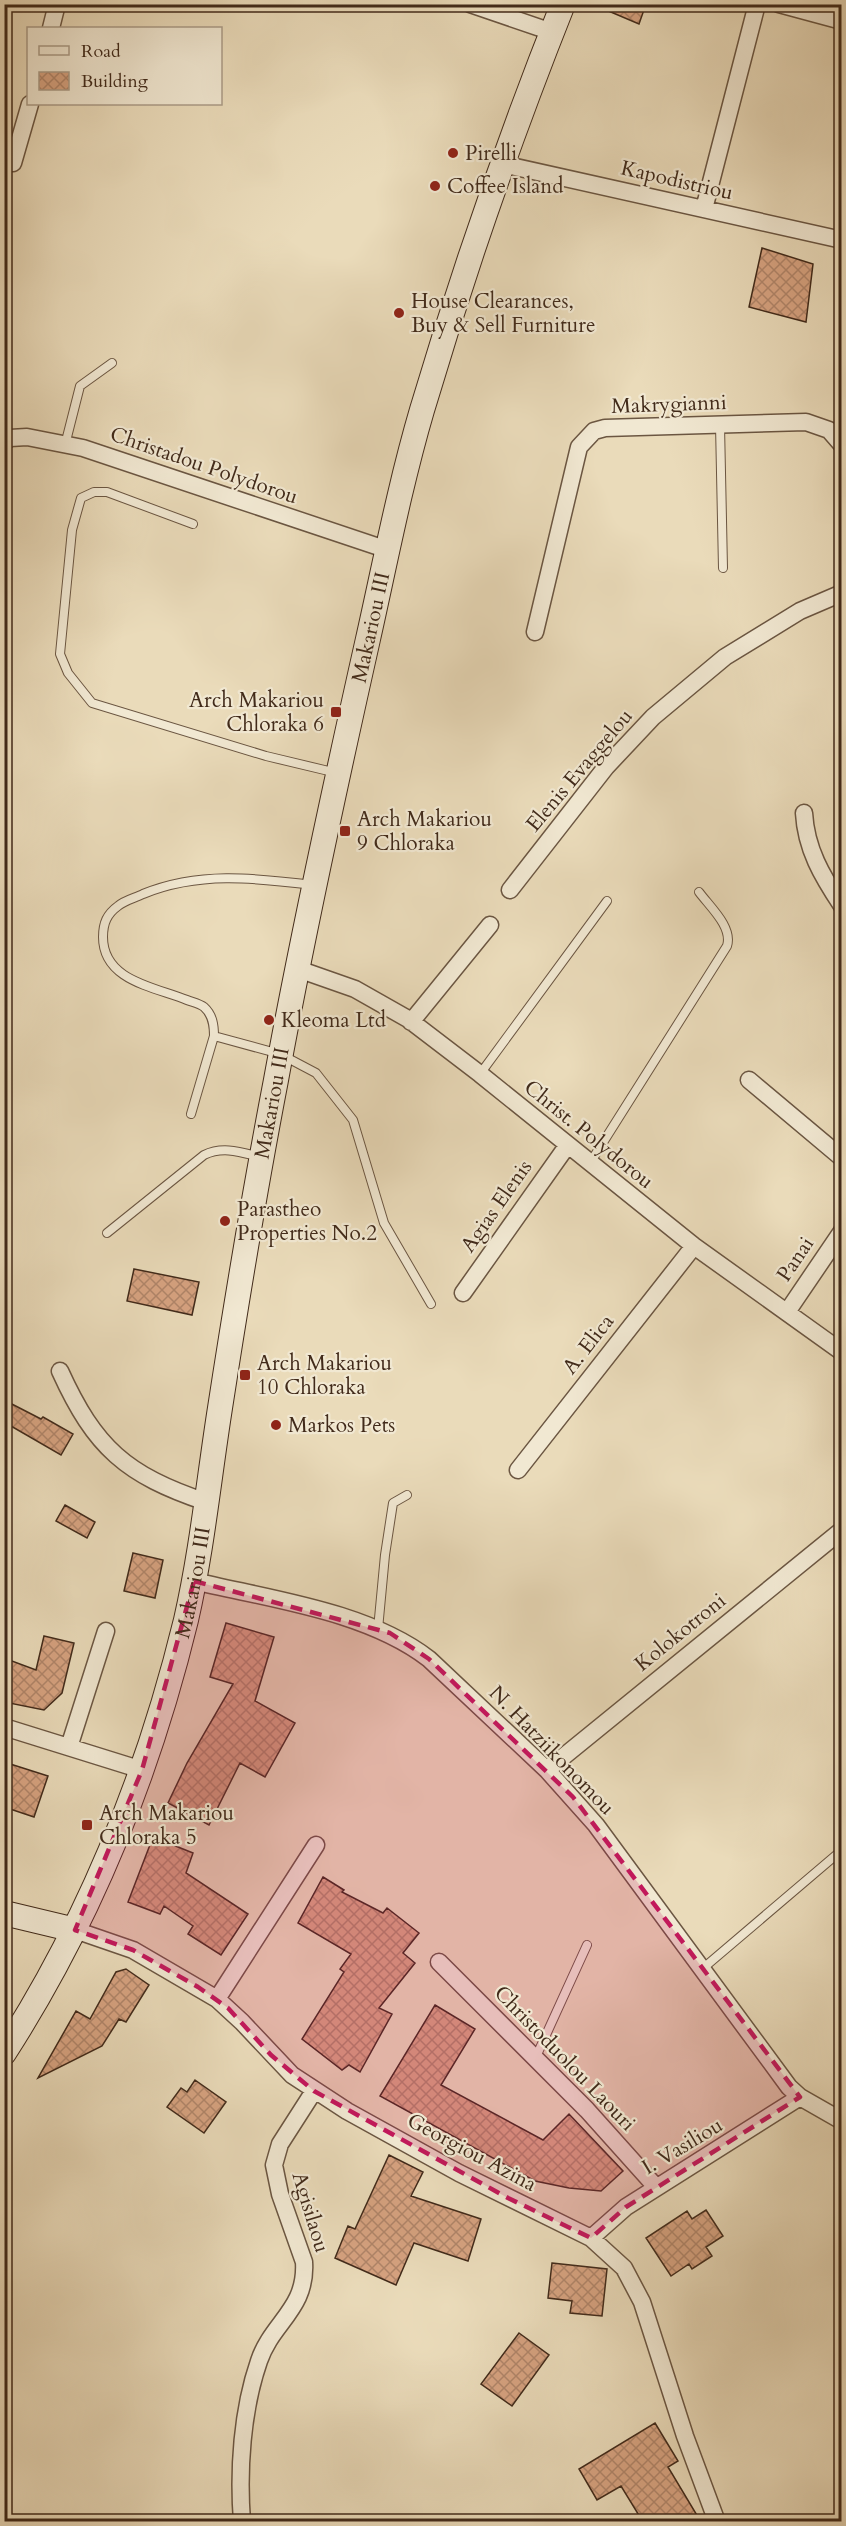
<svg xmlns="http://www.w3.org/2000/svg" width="846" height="2526" font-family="Cardo,serif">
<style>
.building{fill:url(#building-cross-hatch);stroke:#412a1a;stroke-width:1.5}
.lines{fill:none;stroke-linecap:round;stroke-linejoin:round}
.lane-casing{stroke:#6b5642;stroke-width:10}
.street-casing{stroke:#6b5642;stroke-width:19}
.secondary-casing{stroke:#412a1a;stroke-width:26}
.lane{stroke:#f1e8d2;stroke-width:8}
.street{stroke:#f1e8d2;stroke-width:16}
.secondary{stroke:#f1e8d2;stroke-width:24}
.marked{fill:#c2185b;fill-opacity:0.2;stroke:#c2185b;stroke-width:4.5;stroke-dasharray:12 8;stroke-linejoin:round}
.poi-dot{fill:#8f2418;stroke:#f1e8d2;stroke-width:2}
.labels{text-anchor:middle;stroke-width:4.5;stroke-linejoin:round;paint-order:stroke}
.poi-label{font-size:21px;fill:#412a1a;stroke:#f1e8d2;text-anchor:start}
.street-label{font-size:21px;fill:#412a1a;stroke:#f1e8d2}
</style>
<defs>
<pattern id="building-cross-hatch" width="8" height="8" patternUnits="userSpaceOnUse" patternTransform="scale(1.5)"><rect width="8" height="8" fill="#d7a381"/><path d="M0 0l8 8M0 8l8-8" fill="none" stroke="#b08569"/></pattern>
</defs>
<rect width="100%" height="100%" fill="#eadbba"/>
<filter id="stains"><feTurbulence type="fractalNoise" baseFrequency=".00333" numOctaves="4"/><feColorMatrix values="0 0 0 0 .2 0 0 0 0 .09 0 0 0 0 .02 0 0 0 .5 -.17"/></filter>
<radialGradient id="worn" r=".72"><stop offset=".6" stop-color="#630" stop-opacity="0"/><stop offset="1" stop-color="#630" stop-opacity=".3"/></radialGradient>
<!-- building -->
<path class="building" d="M592,4H646L639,24Z
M762,248L813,264L806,322L749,307Z
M134,1269L199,1282L192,1315L127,1301Z
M4,1400L41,1419L43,1417L73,1434L61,1455L4,1422Z
M65,1505L95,1522L87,1538L56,1521Z
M133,1553L163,1560L155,1598L124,1591Z
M226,1623L274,1637L255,1701L295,1723L265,1777L240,1763L209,1825L168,1803L187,1763L233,1684L210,1677Z
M44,1636L74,1643L62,1693L44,1710L4,1702V1658L36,1670Z
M4,1762L48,1776L34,1817L4,1807Z
M153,1837L193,1853L186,1873L248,1914L221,1955L188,1934L193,1926L164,1906L160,1914L128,1902Z
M323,1877L344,1890L342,1892L383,1913L387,1908L419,1933L403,1953L415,1963L379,2008L392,2014L360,2072L349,2065L342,2070L302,2039L344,1972L340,1969L351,1954L298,1923Z
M126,1969L149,1985L126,2022L119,2019L102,2046L38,2078L76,2011L90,2019L116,1972Z
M435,2005L475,2029L441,2085L543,2140L569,2114L623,2171L601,2191L569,2188L535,2181L380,2096Z
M195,2080L226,2102L204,2133L167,2107L181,2088L187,2092Z
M389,2155L423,2172L411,2196L481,2219L468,2261L414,2243L396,2285L335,2258L348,2226L355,2229Z
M706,2210L723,2236L706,2247L712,2256L692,2269L689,2264L671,2276L646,2238L687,2211L692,2219Z
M552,2263L607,2269L602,2316L570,2313L572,2301L548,2298Z
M519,2333L549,2355L512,2406L481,2384Z
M655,2423L678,2461L668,2467L701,2522H643L621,2486L597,2500L579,2469Z"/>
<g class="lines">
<!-- lane casing -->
<g class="lane-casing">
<path id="lane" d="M720,425L723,568
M65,445L80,386L112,363
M193,524L107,492H94L81,498L72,530L60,654L68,673L92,703L266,756L337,773
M214,1036L280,1054L316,1073L353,1120L384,1223L431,1304
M480,1074L607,901
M191,1114L214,1036C214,1026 213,1015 204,1007C200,1004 192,1002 187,1000C155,987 103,981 103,937C103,923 107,914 118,906C125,900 135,898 143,894C199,871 255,878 314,885
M590,1163L727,946C733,927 710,907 699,892
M107,1233L204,1155C223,1146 240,1152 260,1157
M378,1629L385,1555L393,1503L407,1495
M701,1970L842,1850
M535,2059L587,1945"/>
</g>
<!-- street casing -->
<g class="street-casing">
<path id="street" d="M470,4L552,32
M779,4L842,21
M51,28L57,4
M13,163L30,104
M502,164L842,240
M704,209L757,4
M4,442L10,438L27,437L83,448L388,550
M535,632L579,447L594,431L605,428L806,422L829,430L842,445
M804,813C806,849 822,876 842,906
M510,890L606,767L653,717L725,657L800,611L842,593
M298,969L355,989L408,1019L480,1074L694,1246L842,1352
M411,1022L490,925
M749,1080L842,1158
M463,1293L567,1146
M787,1312L842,1231
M60,1371C95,1448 126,1475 206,1502
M518,1470L694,1246
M194,1581C269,1599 367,1611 429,1659L547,1770L596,1825L789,2087L800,2097L842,2121
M4,1727L142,1770
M69,1747L106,1631
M547,1770L842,1530
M75,1930L133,1950L217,1999L242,2022L292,2075L347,2111L459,2173L591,2238L624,2268L642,2302L685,2436L717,2522
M439,1962L587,2110L656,2187
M217,1999L316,1845
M591,2238L626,2207L800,2097
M242,2522C238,2470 242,2410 259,2361C272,2322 307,2309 304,2262L280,2194L274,2165L280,2144L314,2091"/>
</g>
<!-- secondary casing -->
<g class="secondary-casing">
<g id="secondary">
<path d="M4,1913L75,1930"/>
<path id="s1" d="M4,2053C89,1921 149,1772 186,1620C202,1550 209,1478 220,1408C237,1298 255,1189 276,1080C303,932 335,786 368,639C385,563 400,485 422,410C463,272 510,137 563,4"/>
</g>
</g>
<!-- lane -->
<use href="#lane" class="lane"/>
<!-- street -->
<use href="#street" class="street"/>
<!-- secondary -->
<use href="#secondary" class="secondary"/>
</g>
<!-- marked area -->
<path class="marked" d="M194,1581L390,1633L429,1659L573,1797L800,2097L626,2207L591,2238L508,2198L314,2091L271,2055L228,2008L198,1987L133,1950L75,1930L142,1770Z"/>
<!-- markers -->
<g class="poi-dot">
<circle cx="453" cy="153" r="6"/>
<circle cx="435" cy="186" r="6"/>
<circle cx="399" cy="313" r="6"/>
<rect x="330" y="706" width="12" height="12" rx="3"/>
<rect x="339" y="825" width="12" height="12" rx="3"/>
<circle cx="269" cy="1020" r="6"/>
<circle cx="225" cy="1221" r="6"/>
<rect x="239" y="1369" width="12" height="12" rx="3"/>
<circle cx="276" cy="1425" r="6"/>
<rect x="81" y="1819" width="12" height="12" rx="3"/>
</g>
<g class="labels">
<!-- poi labels -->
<g class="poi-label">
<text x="465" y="160">Pirelli</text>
<text x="447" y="193">Coffee Island</text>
<text x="411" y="308">House Clearances,<tspan x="411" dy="24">Buy &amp; Sell Furniture</tspan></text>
<text x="324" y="707" text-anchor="end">Arch Makariou<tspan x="324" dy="24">Chloraka 6</tspan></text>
<text x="357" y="826">Arch Makariou<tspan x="357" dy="24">9 Chloraka</tspan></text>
<text x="281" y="1027">Kleoma Ltd</text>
<text x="237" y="1216">Parastheo<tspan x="237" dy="24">Properties No.2</tspan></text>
<text x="257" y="1370">Arch Makariou<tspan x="257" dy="24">10 Chloraka</tspan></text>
<text x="288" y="1432">Markos Pets</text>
<text x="99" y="1820">Arch Makariou<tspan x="99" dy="24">Chloraka 5</tspan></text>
</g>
<!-- street labels -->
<g class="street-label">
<text transform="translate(677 180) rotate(13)" y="7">Kapodistriou</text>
<text transform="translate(669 404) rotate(-2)" y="7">Makrygianni</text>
<text transform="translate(204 465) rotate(19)" y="7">Christadou Polydorou</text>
<text dy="7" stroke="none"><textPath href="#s1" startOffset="1482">Makariou III</textPath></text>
<text transform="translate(579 770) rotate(-50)" y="7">Elenis Evaggelou</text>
<text dy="7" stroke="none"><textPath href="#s1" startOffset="996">Makariou III</textPath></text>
<text transform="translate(589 1134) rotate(39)" y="7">Christ. Polydorou</text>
<text transform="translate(496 1206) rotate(-55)" y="7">Agias Elenis</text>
<text transform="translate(795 1259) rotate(-56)" y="7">Panai</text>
<text transform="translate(588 1344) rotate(-52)" y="7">A. Elica</text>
<text dy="7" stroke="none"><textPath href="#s1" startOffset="510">Makariou III</textPath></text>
<text transform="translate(680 1632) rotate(-39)" y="7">Kolokotroni</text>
<text transform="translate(552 1750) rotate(46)" y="7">N. Hatziikonomou</text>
<text transform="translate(565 2058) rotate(46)" y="7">Christoduolou Laouri</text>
<text transform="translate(682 2146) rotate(-31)" y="7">I. Vasiliou</text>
<text transform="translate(472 2152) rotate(28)" y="7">Georgiou Azina</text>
<text transform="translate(311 2212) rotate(73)" y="7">Agisilaou</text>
</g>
</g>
<!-- margin -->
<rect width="846" height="2526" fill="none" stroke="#eadbba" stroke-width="24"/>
<rect x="6" y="6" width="834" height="2514" fill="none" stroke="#412a1a" stroke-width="3"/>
<rect x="12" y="12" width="822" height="2502" fill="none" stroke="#412a1a" stroke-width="1.5"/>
<!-- legend -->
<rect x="27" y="27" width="195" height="78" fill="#f1e8d2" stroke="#ab9c88" stroke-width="1.5"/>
<rect x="39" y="46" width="30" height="9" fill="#f1e8d2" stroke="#ab9c88" stroke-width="1.5"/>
<text x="81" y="57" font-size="18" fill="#412a1a">Road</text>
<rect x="39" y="72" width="30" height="18" fill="url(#building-cross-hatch)" stroke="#ab9c88" stroke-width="1.5"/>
<text x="81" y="87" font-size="18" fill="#412a1a">Building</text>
<rect width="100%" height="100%" filter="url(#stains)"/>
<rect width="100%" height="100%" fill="url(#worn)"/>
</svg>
